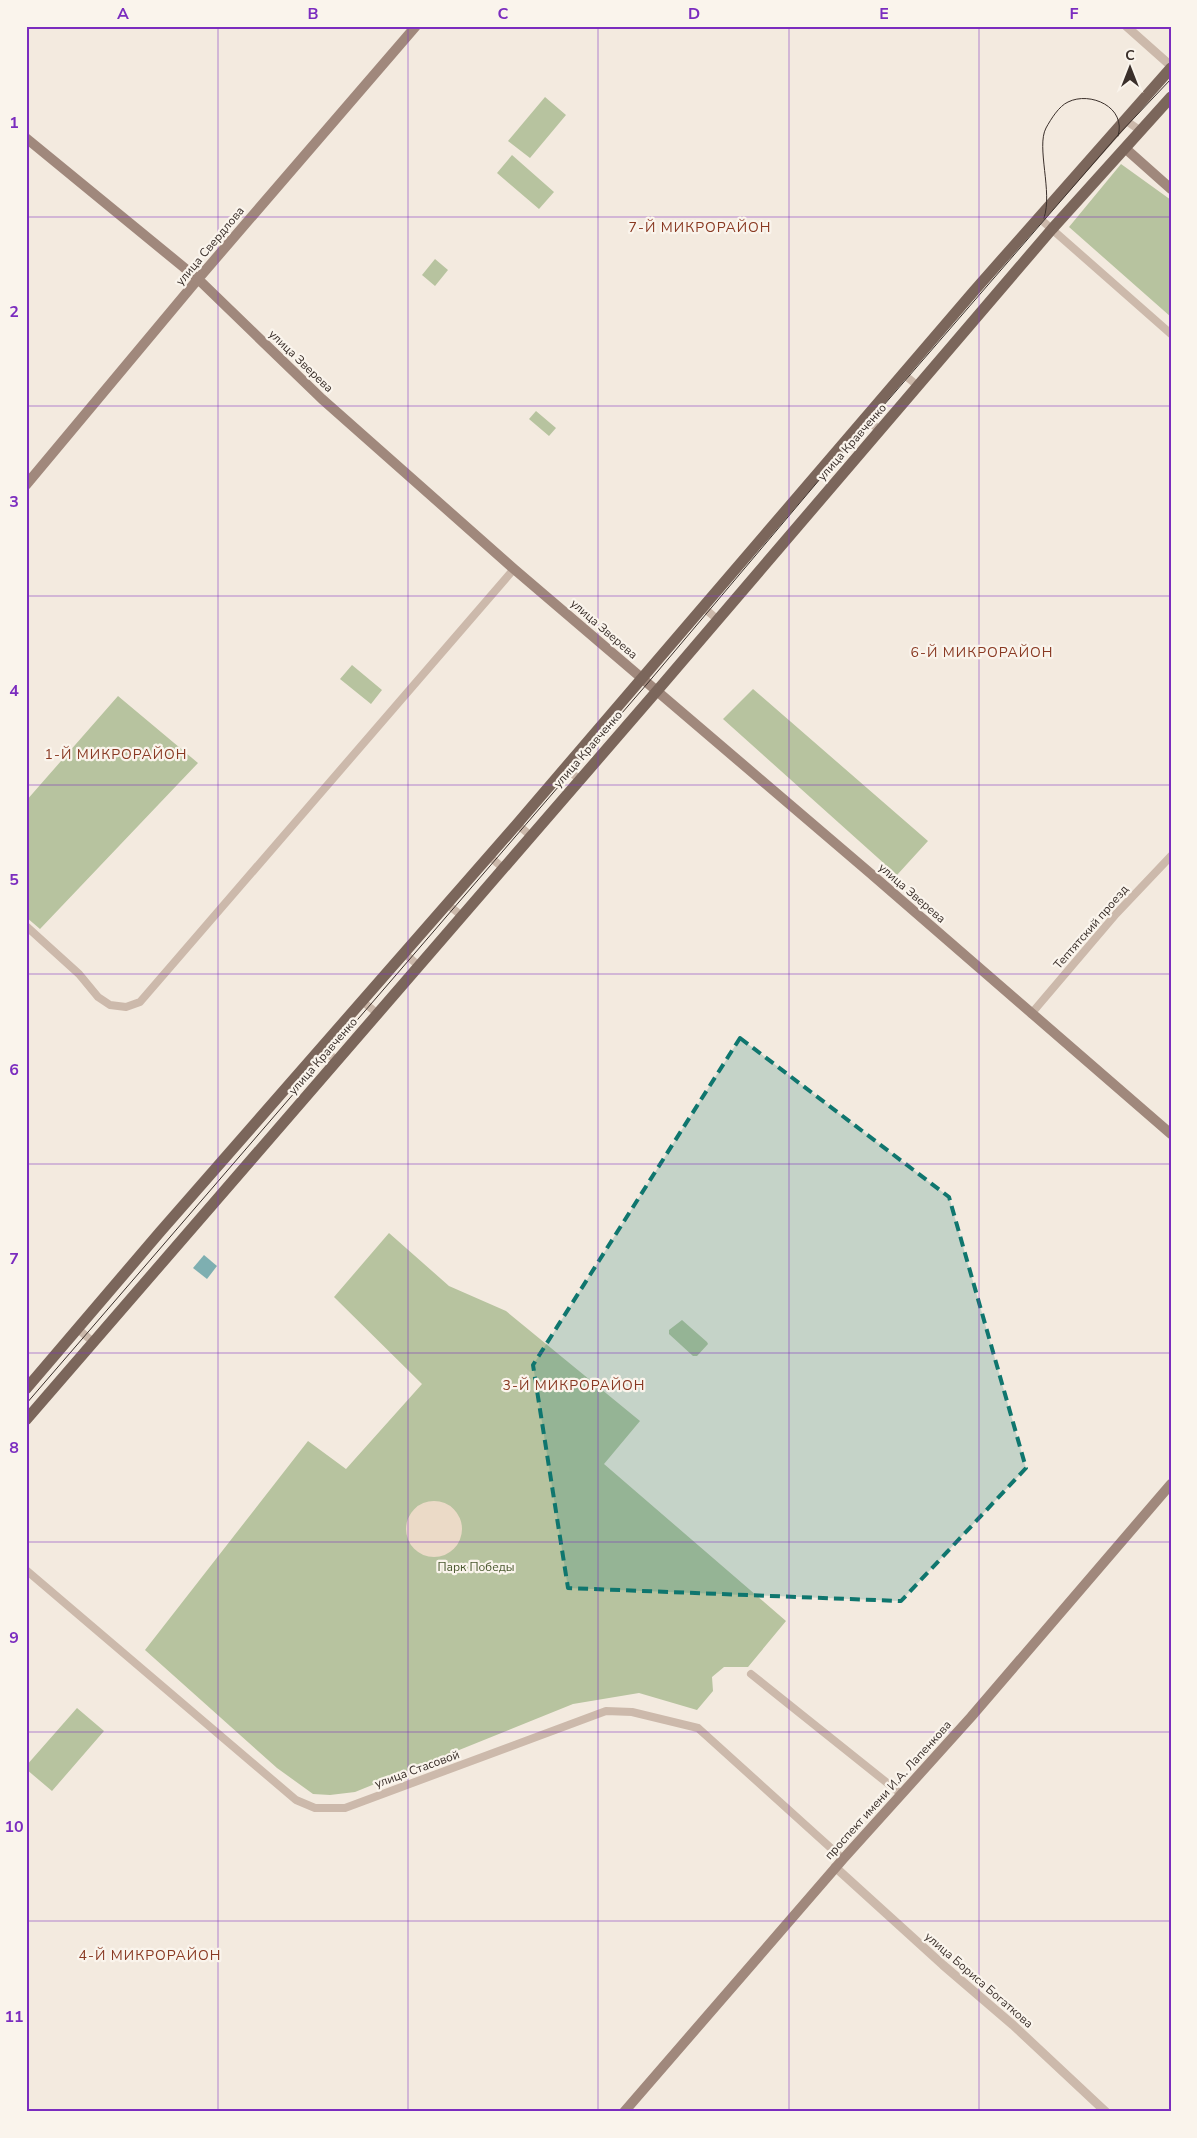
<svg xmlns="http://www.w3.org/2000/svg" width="1197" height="2138" font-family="'Nunito Sans',sans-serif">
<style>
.green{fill:#b7c39f}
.plaza{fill:#ebdac7}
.water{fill:#7eafb1}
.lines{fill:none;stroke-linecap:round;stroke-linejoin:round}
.minor{stroke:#ccb9ab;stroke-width:8}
.tertiary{stroke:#ccb9ab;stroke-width:9}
.secondary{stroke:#a0887c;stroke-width:10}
.primary{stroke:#7b665b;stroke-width:11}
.tram{stroke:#3a2f2a;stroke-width:1}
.marked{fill:#0f766e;fill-opacity:0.2;stroke:#0f766e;stroke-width:4;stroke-dasharray:10 6;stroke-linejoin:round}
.grid{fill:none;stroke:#7b2cbf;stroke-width:1;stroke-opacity:0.55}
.labels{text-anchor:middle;stroke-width:4.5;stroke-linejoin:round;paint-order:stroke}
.street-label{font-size:12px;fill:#3a2f2a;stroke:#faf4ec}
.park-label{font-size:12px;fill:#49582e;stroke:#faf4ec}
.neighbourhood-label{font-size:14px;letter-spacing:1px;fill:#893922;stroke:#faf4ec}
.neatline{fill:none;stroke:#7b2cbf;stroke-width:2}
.grid-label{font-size:16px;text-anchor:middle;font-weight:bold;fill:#7b2cbf}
</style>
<rect width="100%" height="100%" fill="#f3eadf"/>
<!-- green -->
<path class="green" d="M545,97L566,115L530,158L508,141Z
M512,155L554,192L539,209L497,173Z
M1121,164L1171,200V317L1069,227Z
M435,259L448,270L435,286L422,275Z
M536,411L556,428L549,436L529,419Z
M352,665L382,690L371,704L340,679Z
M753,689L928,841L897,875L723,719Z
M118,696L198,763L40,929L26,917V801Z
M389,1233L449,1286L506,1311L640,1421L604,1464L786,1621L748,1667H724L712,1677L713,1691L697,1710L639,1693L573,1704L355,1792L330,1795L313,1794L277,1768L145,1650L308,1441L346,1469L422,1384L334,1297Z
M682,1320L707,1342L708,1344L697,1356H693L669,1334V1330Z
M77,1708L104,1731L52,1791L26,1769V1766Z"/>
<!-- plaza -->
<path class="plaza" d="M406 1529a28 28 0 1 1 56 0a28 28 0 1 1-56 0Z"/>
<!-- water -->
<path class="water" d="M204,1255L217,1266L207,1279L193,1268Z"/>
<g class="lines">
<!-- minor -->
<path class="minor" d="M1125,120L1141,131
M1038,217L1171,334
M902,373L918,386
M864,418L880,430
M703,607L718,620
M565,767L579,779
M517,824L531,836
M489,856L503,868
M447,904L462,916
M26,926L79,974L98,997L110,1005L126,1007L140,1002L514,569
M404,953L419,966
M362,1001L378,1014
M1031,1014L1116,914L1171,856
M321,1047L337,1061
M78,1329L93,1342
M26,1570L296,1800L315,1808H345L606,1711L632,1712L698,1728L843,1859
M751,1674L901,1794"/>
<!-- tertiary -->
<path class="tertiary" d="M1126,26L1171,66
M835,1867L943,1965L1013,2025L1106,2112"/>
<!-- secondary -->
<path class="secondary" d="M26,138L198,279L322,399L514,569L870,873L1171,1134
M1126,149L1171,189
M26,485L198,279L416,26
M624,2112L843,1859L971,1717L1171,1484"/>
<!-- primary -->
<path class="primary" d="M26,1389L160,1232L517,824L974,291L1171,68
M26,1420L656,692L1052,229L1171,97"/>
<!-- tram -->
<path class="tram" d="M1044,218C1053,192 1036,147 1046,128C1051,119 1059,106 1068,102C1090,91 1127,107 1118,136
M26,1404L647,684L831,466L1118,135L1171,79"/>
</g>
<!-- marked area -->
<path class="marked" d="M740,1038L949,1197L1026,1468L901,1601L568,1588L533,1365Z"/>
<!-- grid -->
<path class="grid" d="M218,26V2112M408,26V2112M598,26V2112M789,26V2112M979,26V2112M26,217H1171M26,406H1171M26,596H1171M26,785H1171M26,974H1171M26,1164H1171M26,1353H1171M26,1542H1171M26,1732H1171M26,1921H1171"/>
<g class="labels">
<!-- street labels -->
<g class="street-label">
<text transform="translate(210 246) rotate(-50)" y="4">улица Свердлова</text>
<text transform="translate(301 361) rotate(44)" y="4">улица Зверева</text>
<text transform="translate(852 442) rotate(-49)" y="4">улица Кравченко</text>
<text transform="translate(604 629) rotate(41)" y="4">улица Зверева</text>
<text transform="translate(588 749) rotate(-49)" y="4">улица Кравченко</text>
<text transform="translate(912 893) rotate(41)" y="4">улица Зверева</text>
<text transform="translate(1091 927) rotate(-49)" y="4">Тептятский проезд</text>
<text transform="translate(323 1056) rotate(-49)" y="4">улица Кравченко</text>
<text transform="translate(417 1769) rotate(-20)" y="4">улица Стасовой</text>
<text transform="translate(888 1790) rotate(-48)" y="4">проспект имени И.А. Лапенкова</text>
<text transform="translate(979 1980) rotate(41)" y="4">улица Бориса Богаткова</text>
</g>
<!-- park labels -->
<g class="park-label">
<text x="476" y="1571">Парк Победы</text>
</g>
<!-- neighbourhood labels -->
<g class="neighbourhood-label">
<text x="700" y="232">7-Й МИКРОРАЙОН</text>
<text x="982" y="657">6-Й МИКРОРАЙОН</text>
<text x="116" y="759">1-Й МИКРОРАЙОН</text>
<text x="574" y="1390">3-Й МИКРОРАЙОН</text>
<text x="150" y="1960">4-Й МИКРОРАЙОН</text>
</g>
</g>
<!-- border -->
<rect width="1197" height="2138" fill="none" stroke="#faf4ec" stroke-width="55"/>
<!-- north arrow -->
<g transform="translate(1130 68)" stroke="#faf4ec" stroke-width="4" paint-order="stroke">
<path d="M0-4L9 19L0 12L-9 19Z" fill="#3a2f2a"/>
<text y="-8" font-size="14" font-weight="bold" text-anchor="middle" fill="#3a2f2a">С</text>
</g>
<rect x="28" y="28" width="1142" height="2082" class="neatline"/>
<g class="grid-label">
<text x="123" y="19">A</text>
<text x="313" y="19">B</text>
<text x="503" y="19">C</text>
<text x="694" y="19">D</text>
<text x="884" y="19">E</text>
<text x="1074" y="19">F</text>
<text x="14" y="128">1</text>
<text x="14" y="317">2</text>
<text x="14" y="507">3</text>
<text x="14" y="696">4</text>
<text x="14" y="885">5</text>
<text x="14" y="1075">6</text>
<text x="14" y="1264">7</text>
<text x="14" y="1453">8</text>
<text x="14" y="1643">9</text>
<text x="14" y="1832">10</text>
<text x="14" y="2022">11</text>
</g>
</svg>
